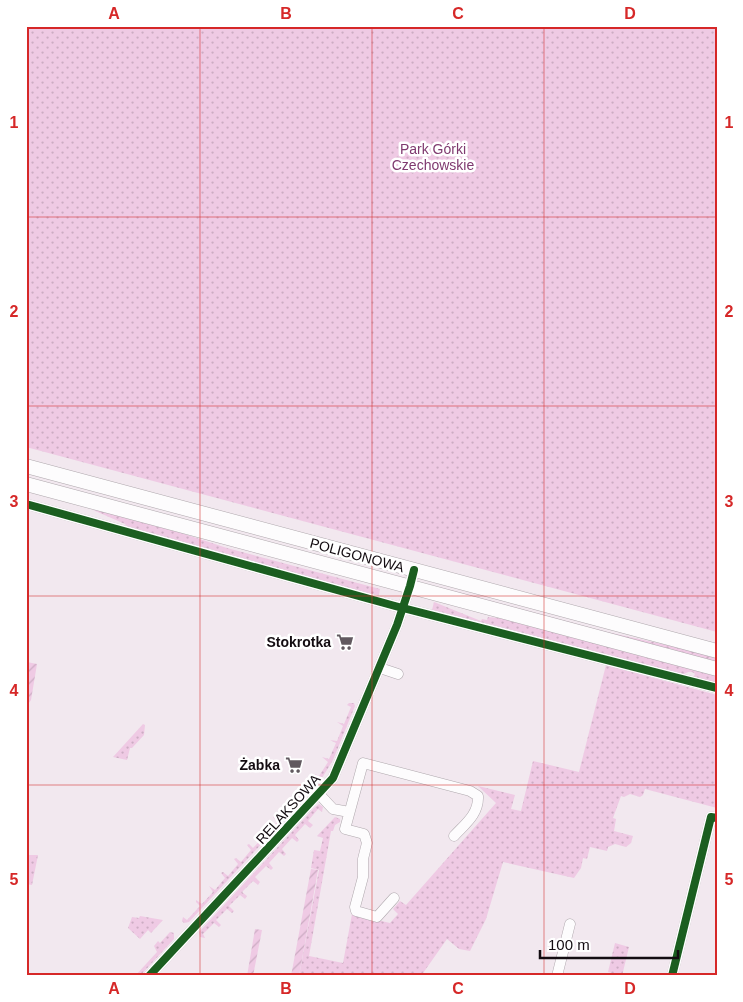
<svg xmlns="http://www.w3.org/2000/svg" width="743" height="1002" font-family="Helvetica,sans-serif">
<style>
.grass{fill:url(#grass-dots)}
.garden{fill:url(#garden-furrows)}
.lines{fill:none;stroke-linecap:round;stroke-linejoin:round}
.minor-casing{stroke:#afa8ad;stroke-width:11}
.secondary-casing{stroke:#afa8ad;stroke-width:15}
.minor{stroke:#fdfcfd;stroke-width:10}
.secondary{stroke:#fdfcfd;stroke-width:14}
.cycleway-casing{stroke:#fff;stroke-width:11}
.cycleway{stroke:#1b5e20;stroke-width:8}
.grid{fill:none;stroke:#d62828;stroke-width:1;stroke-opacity:0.55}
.labels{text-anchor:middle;stroke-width:5;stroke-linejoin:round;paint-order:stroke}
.park-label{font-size:14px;fill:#7f396f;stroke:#fff}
.street-label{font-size:14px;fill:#130c11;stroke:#fff}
.poi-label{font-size:14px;font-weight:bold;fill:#130c11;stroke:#fff;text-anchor:end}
.neatline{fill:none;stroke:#d62828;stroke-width:2}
.grid-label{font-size:16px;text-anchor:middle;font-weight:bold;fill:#d62828}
</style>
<defs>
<pattern id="grass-dots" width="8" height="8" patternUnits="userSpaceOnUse" patternTransform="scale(1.25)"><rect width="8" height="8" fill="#efcae4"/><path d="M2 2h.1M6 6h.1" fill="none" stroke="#ccacc3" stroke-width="1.8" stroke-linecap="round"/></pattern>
<pattern id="garden-furrows" width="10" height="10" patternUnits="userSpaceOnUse" patternTransform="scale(1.25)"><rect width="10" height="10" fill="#efcae4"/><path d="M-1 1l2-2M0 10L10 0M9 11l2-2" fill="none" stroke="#ccacc3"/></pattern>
</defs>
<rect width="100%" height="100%" fill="#f2e8ef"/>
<!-- grass -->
<path class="grass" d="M26,26H717V632L26,447Z
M93,510L103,511L145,521L227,548L380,589L379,595L377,596L128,528L125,524Z
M439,587L607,632L717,656V663L439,589Z
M434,602L481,621L482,619L487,620L488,617L510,619L717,674V684L693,678L695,674C691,670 687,672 683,675L432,610Z
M606,665L717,695V808L645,789L643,795L640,797L630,794L624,797L621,796L613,818L616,819L614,831L633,836L631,843L626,847L615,844L608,847L607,851L590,847L587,859L583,858L581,868L574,878L503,862L486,919L470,951L459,949L447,939L421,976H299L319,870L311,868L314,850L320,851L323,838L317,836L335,817L340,819V822L335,825L333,831H331L309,956L343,963L352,914L390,923L398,914L393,909L400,901L406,905L496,803L478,786L515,795L511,809L521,811L533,761L579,772Z
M349,703H354L355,706L333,760L322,778L320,780H315L314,777L315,774L319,776L328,762L322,757L329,759L336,743L330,740L337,741L343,726L337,722L344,724L351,707L347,705Z
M143,724L145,725L144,735L132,748H130L127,760L113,757Z
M303,790L306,791V796L189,922L184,923L182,921L183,917L187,920L200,906L196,902V900L202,904L213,892L209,886L215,890L225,878L221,873L223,872L228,876L238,864L234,859L236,858L241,862L251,850L247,845L249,844L253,848L264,836L260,830L266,834L277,822L273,817L275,816L279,820L290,808L286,803L288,802L292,806L303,794L300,791Z
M319,804L323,807L322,812L318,809L308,821L313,825L310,828L305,824L295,835L299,840L297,842L292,838L282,849L286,854L284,856L279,852L269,863L273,868L271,870L266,866L255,877L260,882L258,885L253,881L242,892L247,896L245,899L240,895L229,906L234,911L232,913L227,909L216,920L221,925L219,927L214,923L203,934L205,938L200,937L199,932L314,808Z
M26,855H38L32,885L26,884Z
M140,916L163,920L151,933L148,930L140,939L128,928L132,917L139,918Z
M170,932L174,933V939L140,976H135L157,952L154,946L158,941L160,943Z
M615,943L629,947L622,976L608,972Z"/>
<!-- garden -->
<path class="garden" d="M27,662L37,664L31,700L26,707Z
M311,869L318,870L299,976H291Z
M255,929L262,930L253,976H247Z"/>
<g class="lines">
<!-- minor casing -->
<g class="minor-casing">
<path id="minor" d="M26,504L395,606L717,688
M380,668L398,674
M319,794L333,809L349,812
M394,898L377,917L356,911L355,907L363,877V859L367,843L364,834L345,829L363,763L470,791L478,796C479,814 465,824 454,836
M149,976L333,778L397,625L410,586L414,570
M557,976L570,924
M672,976L711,817L717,818"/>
</g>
<!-- secondary casing -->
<g class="secondary-casing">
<path id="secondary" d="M26,466L717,651
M26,484L717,669"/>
</g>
<!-- minor -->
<use href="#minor" class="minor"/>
<!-- secondary -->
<use href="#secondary" class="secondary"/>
<!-- cycleway casing -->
<g class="cycleway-casing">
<path id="cycleway" d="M26,504L395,606L717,688
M149,976L333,778L397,625L410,586L414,570
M672,976L711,817L717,818"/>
</g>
<!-- cycleway -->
<use href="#cycleway" class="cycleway"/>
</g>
<!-- grid -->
<path class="grid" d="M200,26V976M372,26V976M544,26V976M26,217H717M26,406H717M26,596H717M26,785H717"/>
<!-- icons -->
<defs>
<g id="supermarket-bare" transform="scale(1.35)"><path d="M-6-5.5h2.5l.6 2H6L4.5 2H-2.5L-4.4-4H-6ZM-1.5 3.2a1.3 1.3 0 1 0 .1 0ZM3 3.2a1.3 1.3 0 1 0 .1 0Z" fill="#61595f" stroke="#fff" stroke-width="2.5" paint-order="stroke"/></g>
</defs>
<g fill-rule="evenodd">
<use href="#supermarket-bare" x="345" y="642"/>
<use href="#supermarket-bare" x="294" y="765"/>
</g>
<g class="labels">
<!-- park labels -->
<g class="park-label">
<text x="433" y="154">Park Górki<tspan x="433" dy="16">Czechowskie</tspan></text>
</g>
<!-- street labels -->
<g class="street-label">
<text transform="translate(357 555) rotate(15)" y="5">POLIGONOWA</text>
<text transform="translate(288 809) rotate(-48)" y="5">RELAKSOWA</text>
</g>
<!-- poi labels -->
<g class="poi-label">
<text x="331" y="647">Stokrotka</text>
<text x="280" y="770">Żabka</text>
</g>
</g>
<!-- border -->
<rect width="743" height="1002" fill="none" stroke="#ffffff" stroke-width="55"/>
<!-- scale -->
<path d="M540 950v8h138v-8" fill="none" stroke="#130c11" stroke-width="2.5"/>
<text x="548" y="950" font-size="15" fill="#130c11" stroke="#ffffff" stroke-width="4" paint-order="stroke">100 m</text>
<rect x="28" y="28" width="688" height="946" class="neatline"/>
<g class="grid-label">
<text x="114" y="19">A</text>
<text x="286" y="19">B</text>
<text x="458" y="19">C</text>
<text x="630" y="19">D</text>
<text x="14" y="128">1</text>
<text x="729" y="128">1</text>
<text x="14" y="317">2</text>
<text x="729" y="317">2</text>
<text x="14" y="507">3</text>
<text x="729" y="507">3</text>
<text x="14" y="696">4</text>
<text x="729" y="696">4</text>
<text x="14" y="885">5</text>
<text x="729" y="885">5</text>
<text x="114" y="994">A</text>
<text x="286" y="994">B</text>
<text x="458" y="994">C</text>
<text x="630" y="994">D</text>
</g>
</svg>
